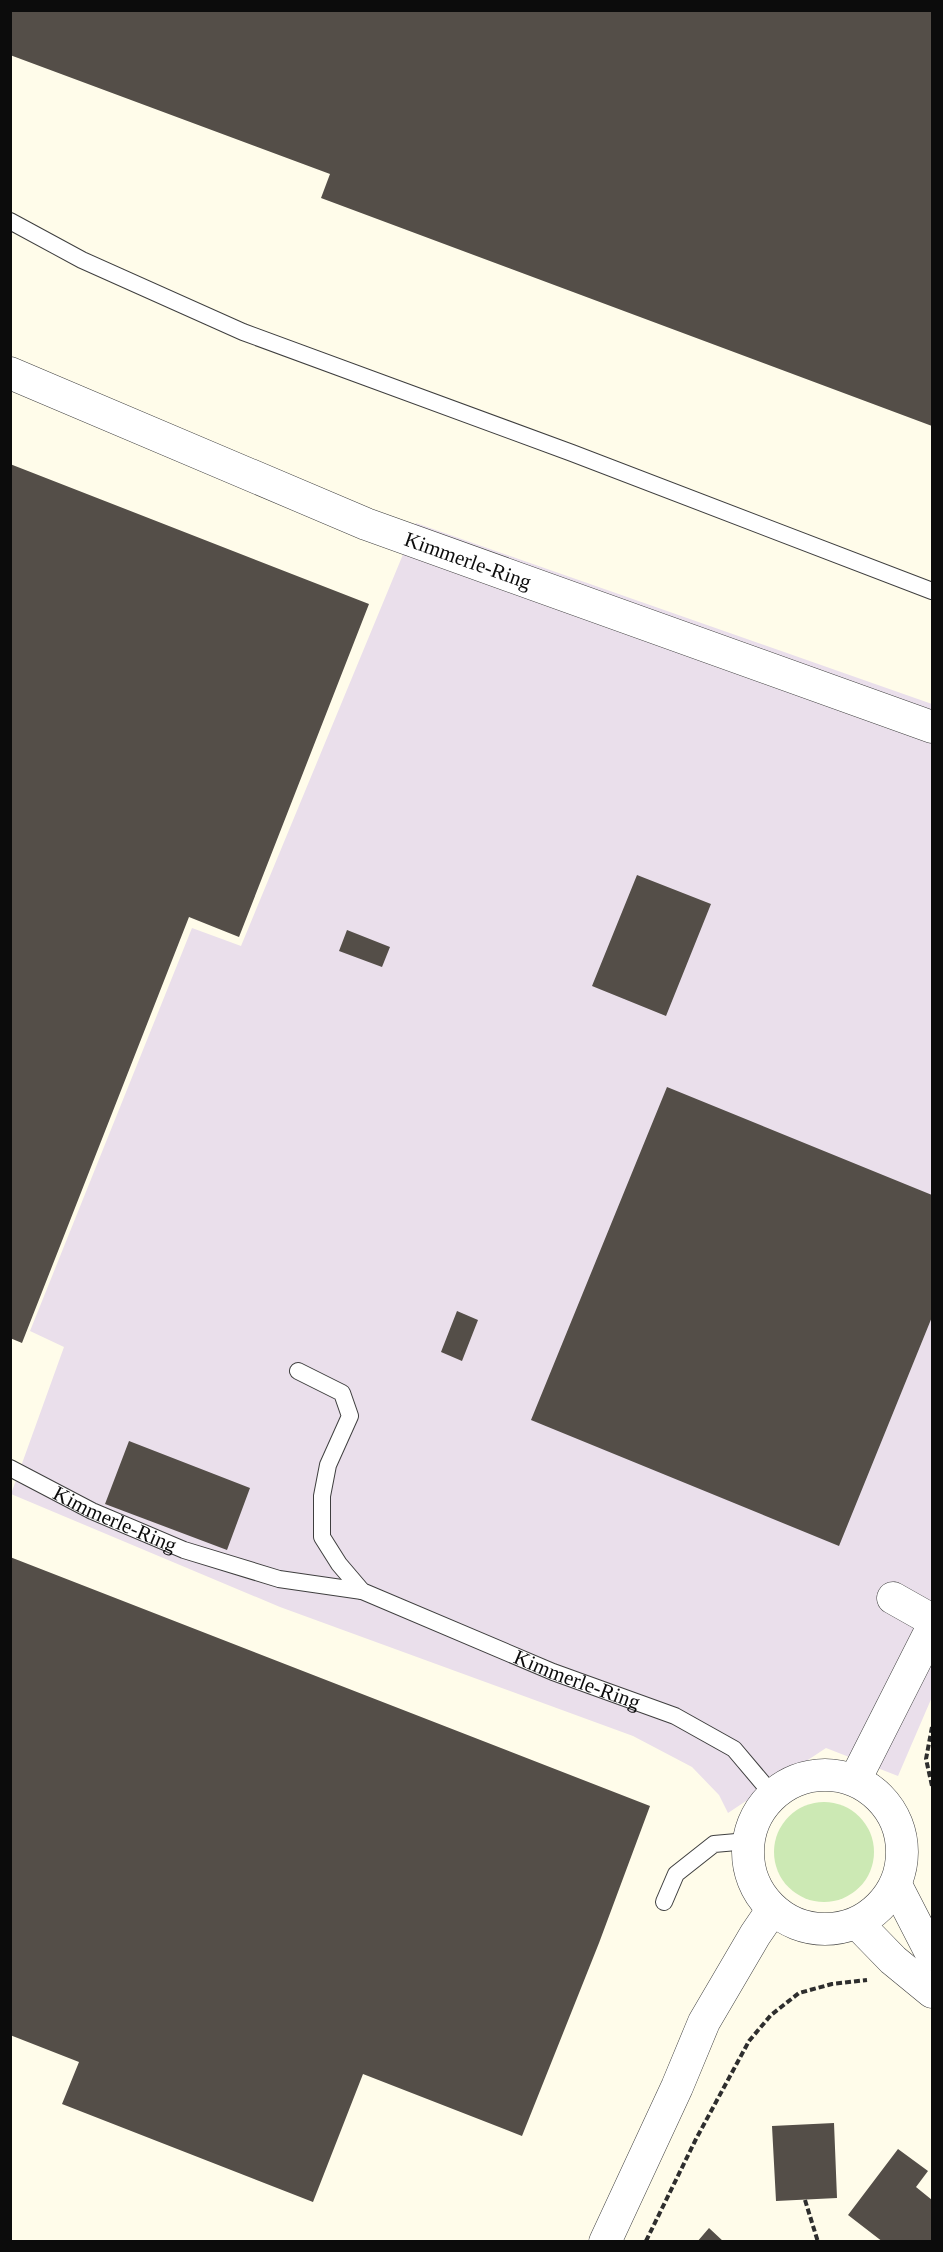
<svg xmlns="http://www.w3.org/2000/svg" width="943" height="2252" font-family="Georgia,serif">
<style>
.industrial{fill:#eadfeb}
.green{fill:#cce9b4}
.building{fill:#544e48}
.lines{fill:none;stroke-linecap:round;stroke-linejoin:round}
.lane-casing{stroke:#3f3f3f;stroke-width:18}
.street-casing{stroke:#3f3f3f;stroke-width:33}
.path{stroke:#2e2e2e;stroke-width:4;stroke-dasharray:6 3;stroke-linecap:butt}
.lane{stroke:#fff;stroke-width:16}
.street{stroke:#fff;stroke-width:32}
.labels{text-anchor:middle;stroke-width:6;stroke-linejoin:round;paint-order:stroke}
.street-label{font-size:21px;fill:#0c0c0c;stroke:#fff}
</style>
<rect width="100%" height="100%" fill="#fffcea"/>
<!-- industrial -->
<path class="industrial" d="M416,523L932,704V1697L898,1776L826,1748L728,1813L719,1795L692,1767L633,1736L280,1607L11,1494L64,1347L30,1331L192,928L241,946Z"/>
<!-- green -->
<path class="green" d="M774 1852a50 50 0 1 1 100 0a50 50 0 1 1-100 0Z"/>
<!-- building -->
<path class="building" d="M10,10H932V426L321,198L330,174L10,55Z
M10,464L369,604L239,937L189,917L22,1343L10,1338Z
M637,875L711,904L666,1016L592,986Z
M347,930L390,947L382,967L339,951Z
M667,1087L932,1195V1317L839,1546L531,1420Z
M457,1311L478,1320L462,1361L441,1352Z
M129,1441L250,1488L227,1550L105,1504Z
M10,1557L650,1806L599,1943L522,2136L363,2074L313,2202L62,2104L79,2062L10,2035Z
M834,2123L837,2198L776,2201L772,2126Z
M898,2149L928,2171L916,2187L932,2200V2242H883L848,2215Z
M709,2228L724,2242H697Z"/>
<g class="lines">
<!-- lane casing -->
<g class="lane-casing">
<g id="lane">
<path d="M10,221L82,260L243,332L572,453L932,591"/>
<path id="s1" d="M298,1371L342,1393L350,1416L328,1465L322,1496V1537L339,1564L362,1591L553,1672L675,1716L734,1749L772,1794"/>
<path id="s2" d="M10,1468L92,1511L184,1550L279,1579L362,1591"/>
<path d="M664,1902L676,1874L714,1844L748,1841"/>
</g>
</g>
<!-- street casing -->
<g class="street-casing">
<g id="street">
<path id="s3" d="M10,373L366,524L932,727"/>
<path d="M893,1598L932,1620"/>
<circle cx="825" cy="1852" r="77"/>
<path d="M855,1780L932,1628"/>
<path d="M896,1885L932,1955"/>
<path d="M857,1923L893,1960L932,1992"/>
<path d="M605,2242L677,2087L704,2022L755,1935L772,1910"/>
</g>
</g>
<!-- path -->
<path class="path" d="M932,1727L926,1759L932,1786
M805,2200L818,2242
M646,2241L696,2139L749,2041L771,2015L799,1993L832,1984L867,1980"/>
<!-- lane -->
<use href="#lane" class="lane"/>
<!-- street -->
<use href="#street" class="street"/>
</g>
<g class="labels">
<!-- street labels -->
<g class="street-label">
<text dy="7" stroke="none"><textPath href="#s3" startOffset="495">Kimmerle-Ring</textPath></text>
<text dy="7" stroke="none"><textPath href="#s2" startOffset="117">Kimmerle-Ring</textPath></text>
<text dy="7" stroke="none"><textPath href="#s1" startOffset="500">Kimmerle-Ring</textPath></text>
</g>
</g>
<!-- border -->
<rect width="943" height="2252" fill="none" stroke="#0c0c0c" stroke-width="24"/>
</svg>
